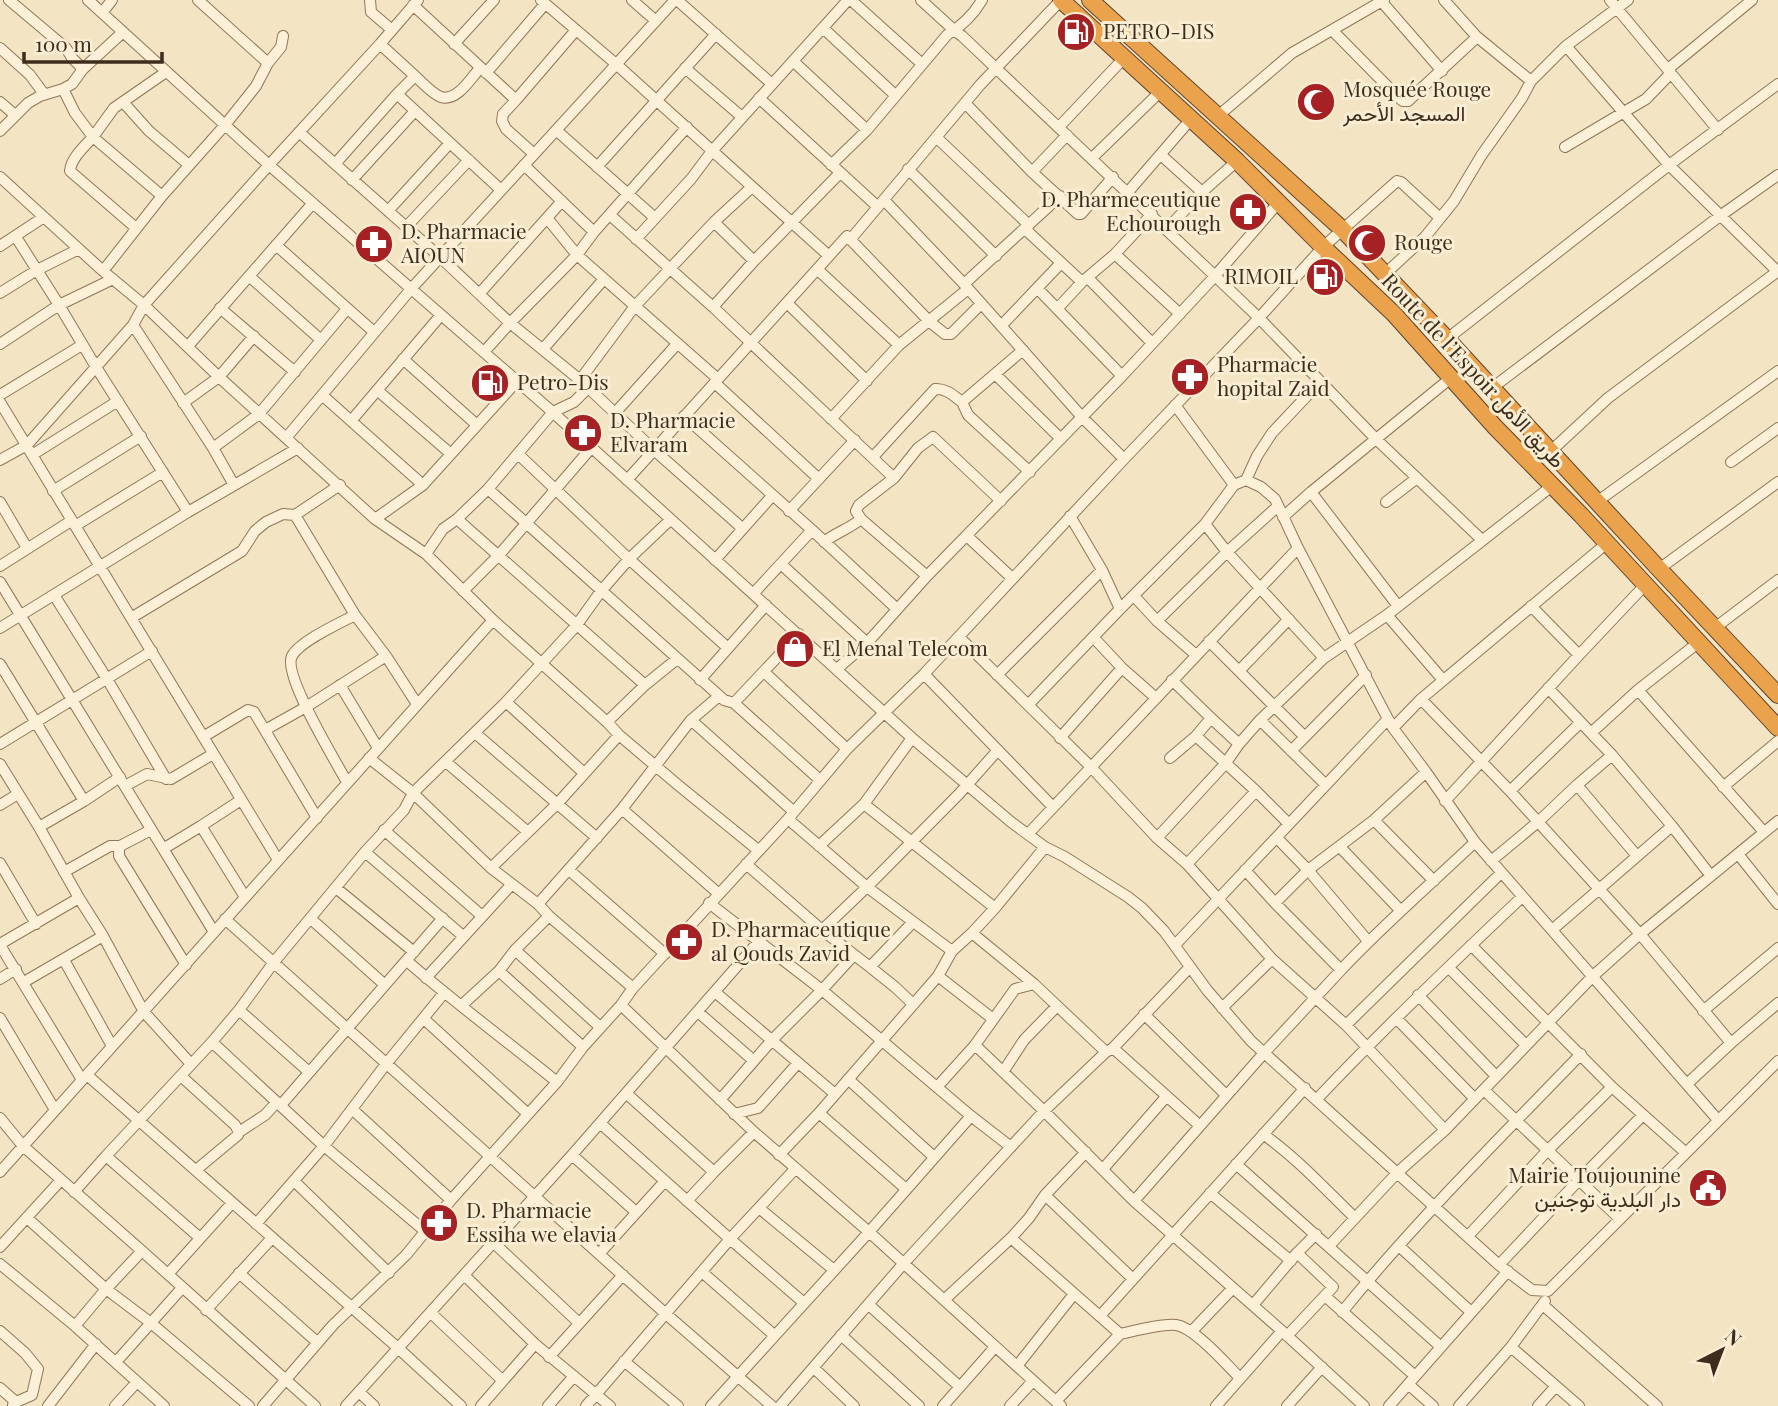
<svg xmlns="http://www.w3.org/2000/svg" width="1778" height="1406" font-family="'Playfair Display',Vazirmatn,serif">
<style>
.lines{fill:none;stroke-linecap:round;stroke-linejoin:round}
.minor-casing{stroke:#907558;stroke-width:12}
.highway-casing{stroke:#5d422c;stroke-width:18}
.minor{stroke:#fcf1d8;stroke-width:10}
.highway{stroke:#eaa24c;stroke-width:16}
.labels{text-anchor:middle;stroke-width:6;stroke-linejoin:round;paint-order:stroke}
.poi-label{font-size:21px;fill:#3e2d1d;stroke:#f9eed4;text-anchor:start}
.street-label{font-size:21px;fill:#3e2d1d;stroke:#f9eed4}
</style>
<rect width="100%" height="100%" fill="#f3e4c3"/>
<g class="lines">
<!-- minor casing -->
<g class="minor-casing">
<path id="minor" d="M9,0L66,48L72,58L83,69
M88,0L269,165L548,408L912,738L1011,822L1045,847L1065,857L1128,897L1142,908L1164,931L1207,990L1251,1041L1499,1265L1532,1290L1548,1291L1778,1061
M370,0L371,12L392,30
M541,0L616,64L829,256
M632,0L656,21
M677,0L772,84
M851,0L922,64
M921,0L955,31L962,36L1215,276L1259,318L1376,439L1482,540
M1610,0L1718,130
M1628,0L1566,46L1669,165L1778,272
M1382,2L1442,71
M413,5L516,100L576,30
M102,13L112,0
M823,28L895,95
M1332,30L1399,98L1403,101H1408L1477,37L1444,0
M1476,36L1531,81
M380,44L415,76L397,94
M454,44L494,0
M0,48L30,75L44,94
M793,61L867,130
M268,63L281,47L283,36
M685,68L742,117
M1668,69L1752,0
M486,73L545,4
M415,76C422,82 432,94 441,97C457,102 471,78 480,68
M63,89L75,113L93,137C85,146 71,158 70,171L136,228
M759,98L878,207
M516,100L503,114L502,121L506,129L534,154
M0,102L15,115
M123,102L149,131L189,165
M965,103L1032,172L1078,214H1081L1113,177
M1218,116L1292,53L1384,0
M1059,127L1124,58
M556,130L655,218
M0,131L28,103L40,96L63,89L72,84L83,69L123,32
M299,132L440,257L510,323L580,380L654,450L742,528
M936,137L1029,225
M1565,147L1646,99L1671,73
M1161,155L1202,192L1167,229
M1092,158L1162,90
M335,164L397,94L501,190
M524,165L594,232
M831,165L867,130L947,35C960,27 974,14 982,0
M597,167L716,34
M908,169L996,256
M1032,172L1067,135
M0,177L103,271L144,305L219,377L375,519L426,554L493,620L607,722L619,735L678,785L758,850
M352,180L415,111
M1128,192L1191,119
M1202,192L1237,161
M162,196L93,137L114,108L166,72
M884,200L964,284L1082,417L1124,459
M388,211L450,143
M610,215L713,307L894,478
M547,218L577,255L718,379
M714,222L754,261
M406,227L469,160
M1025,229L1082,282
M16,237L59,305L96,367L188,512
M636,239L691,179L712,151L848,0
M850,240L980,85L1061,0
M276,245L374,332
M0,246L44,217
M1115,254L1180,314
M817,269L899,345
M103,271L162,196L225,125L256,86L268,63L198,0
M1385,274L1425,237L1454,201L1481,156L1522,98L1531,81L1566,46
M249,276L321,340
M1088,278L1152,343
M964,284L1060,196
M1037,288L1122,376
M0,293L37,270L79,249
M480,293L562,201
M787,303L867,381
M713,307L754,261L840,173
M220,308L295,372
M1057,309L1082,282L1115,254L1152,214
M133,325L213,448L234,485
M1001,326L1061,263
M1447,339L1669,165L1778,84
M0,344L59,305L113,279
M188,346L313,203
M543,349L604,279
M1023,350L962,402L968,415L1030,472
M484,352L510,323L577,255L594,232L687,127
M403,359L477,425
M995,374L1061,439
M580,380L635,306L714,222L752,187
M715,383L819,479
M1492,388L1720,216L1778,175
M377,390L451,454
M0,395L82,345
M322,395L423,485
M0,402L278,860
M183,403L219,377L254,336
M1175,405L1234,485
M615,413L677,344
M684,416L812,530L753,594
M831,419L899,345L968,289
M351,421L441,315
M286,438L411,289L675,0
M213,448L259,414L347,309
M1551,451L1608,398L1778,271
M518,454L629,559L728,648
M32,455L118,401
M873,457L935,389C946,388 954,396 962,402
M0,460L27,445L133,325L144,305L269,165L380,44L418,0
M1731,462L1778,428
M627,480L847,236L930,322L945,334H951L981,304
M488,489L724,700L734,703L799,634
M53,491L141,436
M1311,492L1398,606
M1598,501L1778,371
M0,502L27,548
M1386,502L1417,478
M789,511L855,440
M295,515L355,615L386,656L417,704
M1070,516L1102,570L1120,609
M1283,517L1311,492L1452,377
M375,519L423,485L517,381
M457,519L645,685
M1205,524L1227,552L1324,658
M75,526L163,472
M812,530L897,609
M967,536L1012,578
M824,542C837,532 849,529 861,519
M426,554L443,529L457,519L488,489L553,412L574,402L588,388
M715,560L772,496
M781,564L867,643
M0,566L71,521
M1659,569L1778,482
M927,576L861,519L856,511L859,505L894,478L918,448L933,437L1001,501
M0,582L214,932
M463,591L499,555L592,447
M54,595L107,679L166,779
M1134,596L1157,621L1196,655
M1531,606L1579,655L1645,585
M1387,615L1443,680
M131,618L242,551L255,531L266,522L283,514L295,515L340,485
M1157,621L1227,552L1278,506
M1716,627L1778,580
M0,628L188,512L298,448
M959,637L1091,767L1157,838L1187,864L1272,959L1346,1025L1445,1130
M1094,638L1122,668L1156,698
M1209,641L1304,736
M0,664L84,801
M838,668L867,643L927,576L1122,376L1215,276L1279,202
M1239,671L1289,619
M764,672L847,749
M924,674L1053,807
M997,675L1102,570
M700,680L766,605
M1172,680L1211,718L1239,744
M340,685L378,748
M1548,688L1612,755L1672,826L1711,876
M1638,690L1764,832
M1421,699L1510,791L1640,934L1731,1043L1778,1003
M506,702L584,773
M734,703L820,780
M1028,705L1120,609L1205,524L1234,485L1246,480L1257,456L1272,433L1320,382
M1388,719L1393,728L1426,772L1475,842L1718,1120
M691,720L793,811
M1260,720L1326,785
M607,722L645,685L677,659
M1393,728L1421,699L1607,543
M265,730L306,707L386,656
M475,733L597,838
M1591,733L1638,690L1699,642
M1196,736L1256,791L1289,824
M203,737L248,710L254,712L317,818
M1060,738L1122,668
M0,744L152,651
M1291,751L1366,675
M1612,755L1577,785L1637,856
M369,758L413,793L491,868L538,904L549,916L633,988
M1170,758L1196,736L1211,718
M446,762L528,832
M0,764L39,827L79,898L103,936L144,1012L191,1064
M347,782C336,762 282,674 292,656C300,641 340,623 355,615
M125,786L147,774L171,779L213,754
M1723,787L1778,741
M1510,791L1580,723
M241,800L201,826L245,897
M1445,801L1579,655
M864,804L995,908
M0,805L18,794
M622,809L719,894
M788,819L867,887L952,951
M1374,820L1434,881
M39,827L84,801L120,777
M151,830L120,846L119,850V856L186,965
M384,830L482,916
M1028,834L1298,548
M1157,838L1225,764L1239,744L1260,720L1324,658L1387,615L1552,486
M1277,838L1308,870L1368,941
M819,846L864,804L912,738
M1340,847L1401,911
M163,849L201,826
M365,852L463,936
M1738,854L1778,904
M1491,861L1538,822L1577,785
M0,863L36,924
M746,864L822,930L870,967L913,922
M1187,864L1256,791
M491,868L558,803L619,735
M569,870L665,954
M1245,870L1275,903L1341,970C1383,925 1430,885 1475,842
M64,872L110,846H120
M336,888L414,952
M709,903L822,990L971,1116L1011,1147
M1275,903L1308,870L1374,820L1426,772
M538,904L622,809L691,720L719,696
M225,919L666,1314L772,1406
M311,919L385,985
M822,930L867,887L959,794L998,750
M1552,930L1672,826
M972,933L1034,984L1106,1052
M0,944L79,898
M0,945L82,1080
M1175,945L1388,719L1298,548L1275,499L1261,487L1246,480
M1471,945L1612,1087L1686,1153
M515,950L600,1027
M64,960L112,1046
M407,961C455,1003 507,1041 557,1082
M870,967L895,987L913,1004
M1449,968L1526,1045
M499,971L583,1047
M938,976L993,1019
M426,978L511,885
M0,979L16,969
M24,982L103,936
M715,992L835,1094
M1418,995L1496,1076
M462,1005L499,971L515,950L549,916
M621,1005L754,1132L869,1232L1061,1406
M1222,1008L1272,959
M239,1010L309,1072
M1703,1011L1778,948
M698,1012L754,1061
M1144,1014L1226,1095
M0,1018L55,1110
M1396,1018L1475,1099
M424,1019L528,1114
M1346,1025L1501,873
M212,1042L324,1146L426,1232
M975,1045L1044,1111L1134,1201L1282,1331L1364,1406
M1113,1048L1199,1125
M1003,1072L1024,1040L1057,1006
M87,1075L398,1348L461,1406
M181,1076L235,1125L239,1132L238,1135L196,1170
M848,1079L934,1157
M1687,1084L1731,1043
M938,1086L975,1045L1015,989L1034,984
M1484,1090L1620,1219
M627,1094L714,1172L687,1201
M1317,1099C1383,1029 1452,963 1522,897
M720,1100L772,1040L822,990L854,955
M281,1105L443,918
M352,1109L451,1200
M819,1113L906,1189
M734,1114L758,1108L798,1063
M0,1118L23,1146L142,1251L315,1406
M600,1123L730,1239L804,1303
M239,1132L265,1115L277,1102
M1263,1134C1297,1158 1325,1189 1355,1218
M572,1155L636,1212
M779,1155L819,1113L938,976L952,951L972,933L995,908L1045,847
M106,1156L200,1238
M1236,1164L1441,1347
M1103,1169L1166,1097
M0,1172L493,620
M714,1172L754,1132
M294,1181L389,1273
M74,1192L106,1156L212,1042L239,1010L274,962L365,852L404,810L413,793L506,702L576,626L601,591L629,559L670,520
M1210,1193L1291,1261
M1045,1195L1133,1279
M1134,1201L1264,1053L1341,970
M759,1208L834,1270
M27,1218L106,1289L151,1323L249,1406
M256,1224L324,1146L386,1064L444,993
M1468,1236L1547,1151L1612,1087
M1011,1238L1120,1334L1056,1401
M494,1243L579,1323
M1329,1246L1397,1173L1445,1130L1593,976L1640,934L1778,821
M1399,1246L1471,1312
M0,1247L61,1180
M599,1254L665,1181
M0,1264L75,1326L164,1406
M1499,1265L1578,1181L1643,1115
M702,1272L774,1335
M239,1273L317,1342
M168,1274L232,1203
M464,1275L535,1344L610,1406
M1325,1296L1415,1376
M944,1300L1011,1238L1029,1218L1045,1195L1086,1152
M869,1305L960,1387
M1253,1305L1297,1253L1316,1234
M1543,1305L1657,1406
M206,1310L272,1238
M1342,1312C1416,1221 1500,1138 1581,1054
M431,1313L502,1380
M1100,1316L1305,1088
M75,1326L106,1289L142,1251
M0,1331L25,1353L38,1369L32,1395L16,1402
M1192,1331L1233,1288
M1120,1334C1134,1331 1163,1323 1176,1325C1195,1328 1226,1364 1240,1378
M841,1335L919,1406
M1287,1336L1333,1287L1297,1253
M1511,1347L1579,1406
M549,1357L623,1275
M624,1361L678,1406
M116,1362L182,1288
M1017,1366L1074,1294
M814,1368L854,1406
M1408,1384L1433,1406
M0,1388L16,1402L13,1405
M359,1392L374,1406
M48,1406L96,1344
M115,1406L137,1382
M263,1406L333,1325L406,1255L451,1200L557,1082L583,1047L621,1005L633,988L788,819L847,749L924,674L1124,459L1259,318L1323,247L1397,181L1401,182L1440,218
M346,1406L572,1155L759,941
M481,1406L535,1344
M548,1406L574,1376
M586,1406L730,1239L795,1169
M711,1406L869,1232L971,1116
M780,1406L904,1263L1044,1111L1106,1052L1113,1048L1190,967
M943,1406L995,1347
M1010,1406L1033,1381
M1216,1406L1282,1331
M1287,1406L1322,1367
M1389,1406L1508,1271
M1459,1406L1511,1347L1545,1301
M1538,1406L1556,1386"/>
</g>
<!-- highway casing -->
<g class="highway-casing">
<path id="highway" d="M1061,0L1237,161L1323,247L1394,314L1495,427L1581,515L1778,728
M1090,0L1342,229L1447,339L1659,569L1778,695"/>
</g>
<!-- minor -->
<use href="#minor" class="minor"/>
<!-- highway -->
<use href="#highway" class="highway"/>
</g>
<!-- icons -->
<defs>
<g id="fuel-disc" transform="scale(2.0125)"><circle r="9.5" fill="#a62123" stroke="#f9eed4"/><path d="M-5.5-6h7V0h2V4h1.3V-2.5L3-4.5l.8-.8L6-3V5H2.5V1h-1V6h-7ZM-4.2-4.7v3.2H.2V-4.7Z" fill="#fff"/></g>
<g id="mosque-disc" transform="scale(2.0125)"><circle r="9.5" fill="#a62123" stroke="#f9eed4"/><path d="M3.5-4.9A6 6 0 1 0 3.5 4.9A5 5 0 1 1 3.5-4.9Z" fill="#fff"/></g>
<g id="pharmacy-disc" transform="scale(2.0125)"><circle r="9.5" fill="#a62123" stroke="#f9eed4"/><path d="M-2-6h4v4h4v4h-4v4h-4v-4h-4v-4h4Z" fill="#fff"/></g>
<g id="shop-disc" transform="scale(2.0125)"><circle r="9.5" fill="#a62123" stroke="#f9eed4"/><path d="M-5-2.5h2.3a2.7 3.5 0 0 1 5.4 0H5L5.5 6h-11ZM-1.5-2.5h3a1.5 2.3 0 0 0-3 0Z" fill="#fff"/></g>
<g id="civic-disc" transform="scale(2.0125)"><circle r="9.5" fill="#a62123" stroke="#f9eed4"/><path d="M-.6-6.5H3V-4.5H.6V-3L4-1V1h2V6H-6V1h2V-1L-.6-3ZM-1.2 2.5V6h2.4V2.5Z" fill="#fff"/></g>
</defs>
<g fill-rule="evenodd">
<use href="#fuel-disc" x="1076" y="32"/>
<use href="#mosque-disc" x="1316" y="102"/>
<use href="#pharmacy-disc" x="1248" y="212"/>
<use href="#mosque-disc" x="1367" y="243"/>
<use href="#pharmacy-disc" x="374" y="244"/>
<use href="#fuel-disc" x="1325" y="277"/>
<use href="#pharmacy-disc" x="1190" y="377"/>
<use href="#fuel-disc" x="490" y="383"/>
<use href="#pharmacy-disc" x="583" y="433"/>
<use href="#shop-disc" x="795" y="649"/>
<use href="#pharmacy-disc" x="684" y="942"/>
<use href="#civic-disc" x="1708" y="1188"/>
<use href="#pharmacy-disc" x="439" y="1223"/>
</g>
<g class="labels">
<!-- poi labels -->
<g class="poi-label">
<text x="1103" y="39">PETRO-DIS</text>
<text x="1343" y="97">Mosquée Rouge<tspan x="1343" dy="24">المسجد الأحمر</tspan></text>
<text x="1221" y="207" text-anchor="end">D. Pharmeceutique<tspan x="1221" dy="24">Echourough</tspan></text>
<text x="401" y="239">D. Pharmacie<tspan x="401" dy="24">AIOUN</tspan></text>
<text x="1394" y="250">Rouge</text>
<text x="1298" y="284" text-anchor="end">RIMOIL</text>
<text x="1217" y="372">Pharmacie<tspan x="1217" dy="24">hopital Zaid</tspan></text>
<text x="517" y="390">Petro-Dis</text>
<text x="610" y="428">D. Pharmacie<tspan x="610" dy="24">Elvaram</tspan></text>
<text x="822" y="656">El Menal Telecom</text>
<text x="711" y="937">D. Pharmaceutique<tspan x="711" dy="24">al Qouds Zavid</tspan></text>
<text x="1681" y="1183" text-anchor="end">Mairie Toujounine<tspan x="1681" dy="24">دار البلدية توجنين</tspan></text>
<text x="466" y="1218">D. Pharmacie<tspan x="466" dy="24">Essiha we elavia</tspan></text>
</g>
<!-- street labels -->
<g class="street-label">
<text transform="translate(1473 371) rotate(47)" y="7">Route de l’Espoir طريق الأمل</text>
</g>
</g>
<!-- north arrow -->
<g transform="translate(1722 1350) rotate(42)" stroke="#f9eed4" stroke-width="5" paint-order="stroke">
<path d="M0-5L12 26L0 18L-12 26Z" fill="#3e2d1d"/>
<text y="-10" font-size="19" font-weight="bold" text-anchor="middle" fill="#3e2d1d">N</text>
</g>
<!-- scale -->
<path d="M24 52v10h138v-10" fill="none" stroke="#3e2d1d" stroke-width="3.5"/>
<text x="35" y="52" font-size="21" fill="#3e2d1d" stroke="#f9eed4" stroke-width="5" paint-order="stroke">100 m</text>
</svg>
